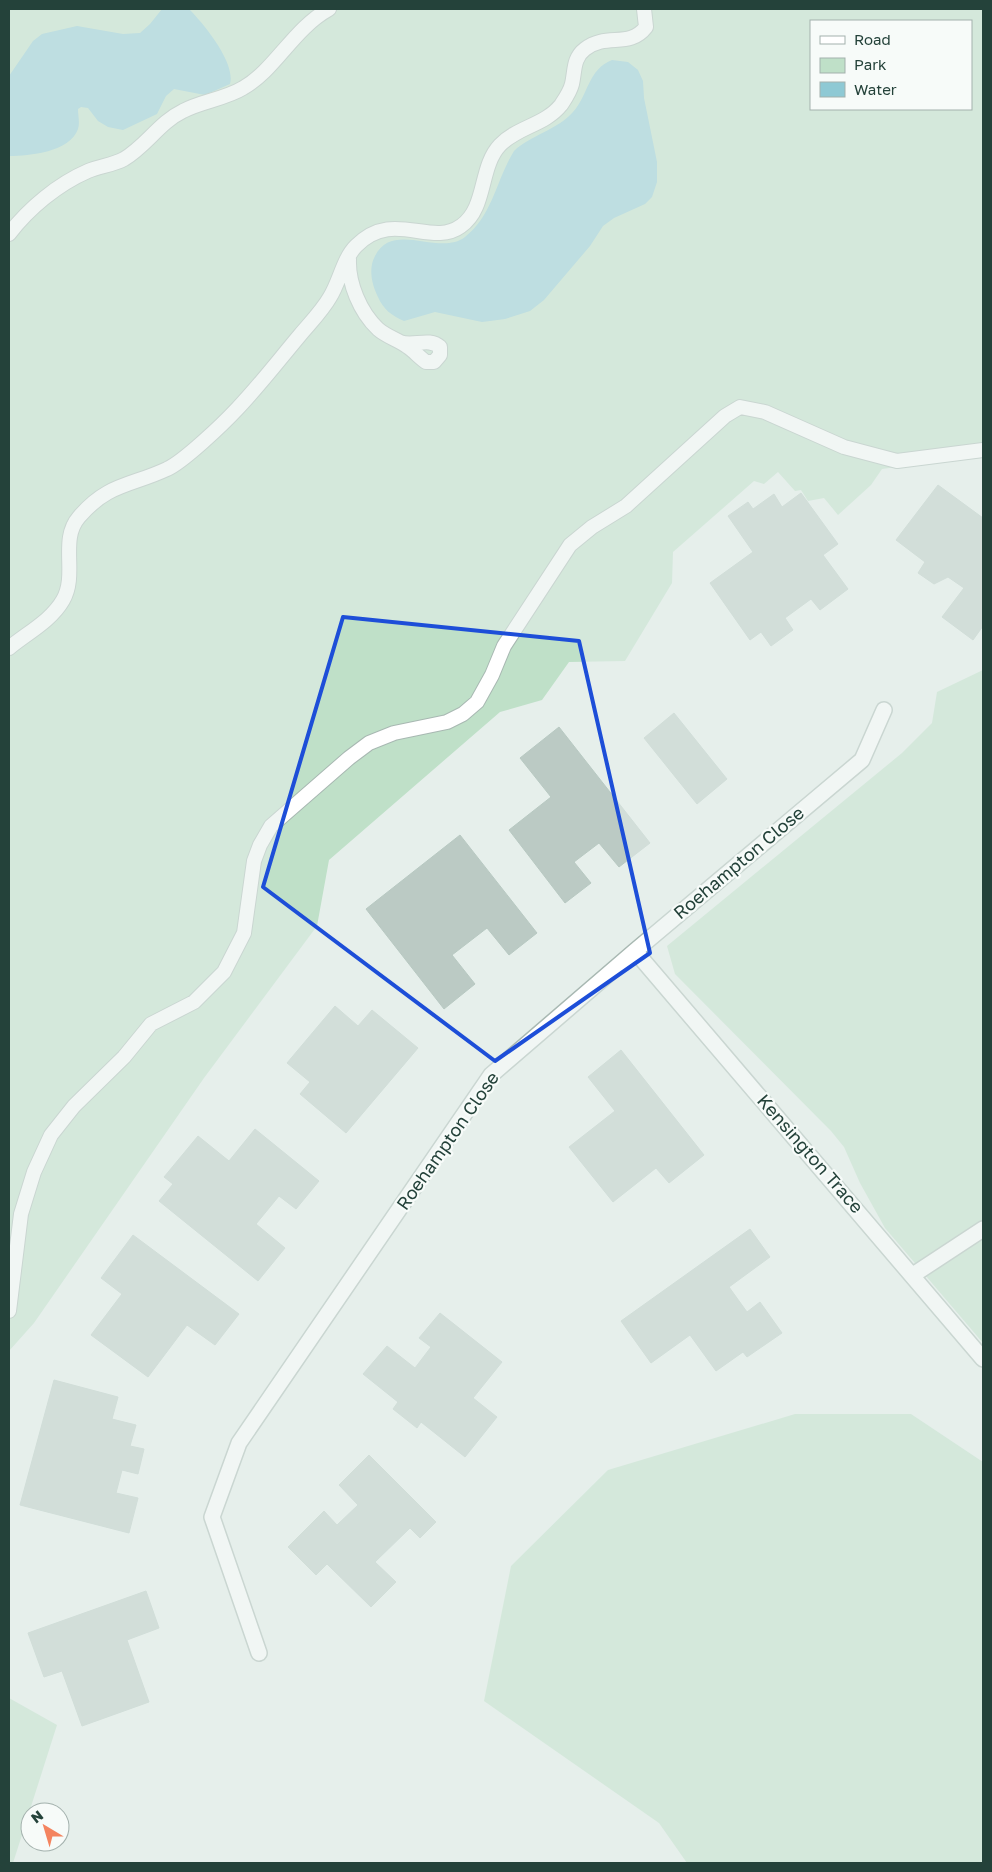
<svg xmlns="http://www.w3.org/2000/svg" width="992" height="1872" font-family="'Golos Text',sans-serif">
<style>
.green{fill:#bfe0c8;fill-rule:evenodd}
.water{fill:#8ec9d4}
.building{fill:#bbcac4;stroke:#b8c9c2}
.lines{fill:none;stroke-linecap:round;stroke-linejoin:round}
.service-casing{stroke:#a8b8b2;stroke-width:16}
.minor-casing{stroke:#a8b8b2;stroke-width:18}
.service{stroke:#fff;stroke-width:14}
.minor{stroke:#fff;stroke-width:15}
.marked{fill:none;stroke:#1d4ed8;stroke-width:4;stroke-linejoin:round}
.labels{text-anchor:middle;stroke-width:4.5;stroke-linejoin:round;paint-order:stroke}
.street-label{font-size:18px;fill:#24423a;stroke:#f7fbf9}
</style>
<rect width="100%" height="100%" fill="#e6efeb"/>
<!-- green -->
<path class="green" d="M9,9H983V455L882,469L871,485L838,515L824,498L808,501L801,490L795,491L778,472L764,484L754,481L673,552L672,583L625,661L569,662L542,700L500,712L329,860L317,926L204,1078L34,1323L9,1351ZM811,21H971V109H811Z
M983,670V1343L885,1228L860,1183L844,1147L831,1131L675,974L667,946L902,753L932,723L937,692Z
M795,1414H911L983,1462V1863H687L659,1823L484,1701L511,1566L608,1470Z
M9,1698L57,1725L13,1863H9Z"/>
<!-- water -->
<path class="water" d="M162,9H189C204,24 236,63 230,84L205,95L174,89L166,96L157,114L123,130L108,127L98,121L88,108L81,107L78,109C78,115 80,123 78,129C70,152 29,156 9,156V76L33,41L42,34L77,26L123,34L140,33L150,24Z
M612,60L628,62L638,70L643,81L644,98L657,162V182L652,197L645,204L614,218L603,226L590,246L544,300L530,311L505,319L490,321L482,322L435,312L404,321C392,316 383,309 378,297C372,285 368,269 375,256C393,220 439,257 465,237C493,215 496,180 514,151C531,135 557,130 573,112C588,96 588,69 612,60Z"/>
<!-- building -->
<path class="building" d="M938,485L983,518V626L973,640L942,617L964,588L948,577L934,584L918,573L925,562L896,540Z
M801,493L838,544L823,555L848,589L820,610L811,599L785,618L793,630L771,646L761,632L750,640L710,583L753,552L728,516L748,502L753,509L774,494L782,507Z
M674,713L727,779L697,804L644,738Z
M559,727L650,843L619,867L599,843L574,862L591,883L565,903L509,830L551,797L520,758Z
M460,835L537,933L509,955L487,928L452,955L475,984L444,1009L366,909Z
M335,1006L358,1026L372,1010L418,1048L346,1133L300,1094L310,1082L287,1063Z
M621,1050L704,1155L669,1183L656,1168L613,1202L569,1147L615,1111L588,1077Z
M255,1129L319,1181L296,1209L279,1196L256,1224L285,1248L258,1281L159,1201L173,1184L164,1177L198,1136L229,1161Z
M750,1229L770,1257L729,1287L747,1312L760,1302L782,1333L747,1357L743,1352L716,1371L690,1335L651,1363L621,1321Z
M133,1235L239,1314L215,1345L187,1325L148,1377L91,1335L122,1294L101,1278Z
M440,1313L502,1362L473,1398L497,1417L465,1457L421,1422L417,1428L393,1409L398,1402L363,1374L387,1346L415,1368L431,1347L419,1338Z
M54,1380L118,1397L112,1419L136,1425L130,1446L144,1449L138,1474L122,1470L116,1493L138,1498L129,1533L20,1505Z
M369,1455L436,1522L420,1538L410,1528L375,1562L396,1582L371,1607L327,1564L316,1575L288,1547L324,1511L337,1525L358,1505L339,1485Z
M146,1591L159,1628L127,1640L149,1702L82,1726L62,1671L44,1677L28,1633Z"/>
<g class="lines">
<!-- service casing -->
<g class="service-casing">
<path id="service" d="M9,234C29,208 58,184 88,171C100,166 113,165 124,159C146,146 160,122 183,111C202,101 225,99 243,88C275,70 293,29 329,9
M349,259C348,283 360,312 378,329C387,337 399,340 408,347C414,351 419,357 426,362H434L440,355V347C429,337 413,347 400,342
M9,648C27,633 51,621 63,600C78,574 59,540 79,517C108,483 131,486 167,469C183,462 223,424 237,409C259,386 279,360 300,335C310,323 322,311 330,297C340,281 343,259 356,246C393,208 431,248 461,226C487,208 479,167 500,145C517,127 545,125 561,105C565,99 570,92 572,84C575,71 573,58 585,49C607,32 629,49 646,27L644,9
M9,1311L21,1214L34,1172L51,1135L74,1106L124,1057L151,1024L194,1002L224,972L244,933L254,861L260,845L271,826L349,758L369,743L394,733L447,722L463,714L477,702L492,675L504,646L570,545L592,527L626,506L725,416L740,407L765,412L844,447L897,461L983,450"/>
</g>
<!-- minor casing -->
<g class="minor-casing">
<path id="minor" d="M635,951L983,1359
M913,1275L983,1229
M259,1653L212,1517L239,1443L491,1075L635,951L862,760L884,710"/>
</g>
<!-- service -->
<use href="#service" class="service"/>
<!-- minor -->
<use href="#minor" class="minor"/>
</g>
<!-- marked area -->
<path d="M0 0H992V1872H0ZM343,617L579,641L650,953L495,1061L263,887Z" fill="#e6efeb" fill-opacity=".55" fill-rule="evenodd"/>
<path class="marked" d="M343,617L579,641L650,953L495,1061L263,887Z"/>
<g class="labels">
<!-- street labels -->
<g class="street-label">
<text transform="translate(739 863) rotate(-40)" y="6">Roehampton Close</text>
<text transform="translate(448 1141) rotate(-55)" y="6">Roehampton Close</text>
<text transform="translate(810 1154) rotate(49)" y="6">Kensington Trace</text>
</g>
</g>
<!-- border -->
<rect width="992" height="1872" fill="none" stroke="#24423a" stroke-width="20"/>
<!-- legend -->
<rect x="810" y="20" width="162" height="90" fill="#f7fbf9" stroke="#a3b1ad"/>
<rect x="820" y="36" width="25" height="8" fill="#ffffff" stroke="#a3b1ad"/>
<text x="854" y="45" font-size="15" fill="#24423a">Road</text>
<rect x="820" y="58" width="25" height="15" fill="#bfe0c8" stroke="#a3b1ad"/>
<text x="854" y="70" font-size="15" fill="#24423a">Park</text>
<rect x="820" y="82" width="25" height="15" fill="#8ec9d4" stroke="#a3b1ad"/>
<text x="854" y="95" font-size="15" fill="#24423a">Water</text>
<!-- north arrow -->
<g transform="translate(45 1827) rotate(322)"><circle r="24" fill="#f7fbf9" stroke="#a3b1ad"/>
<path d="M0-4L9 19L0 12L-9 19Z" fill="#f4845f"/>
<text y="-8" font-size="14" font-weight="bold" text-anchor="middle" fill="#24423a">N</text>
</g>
</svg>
